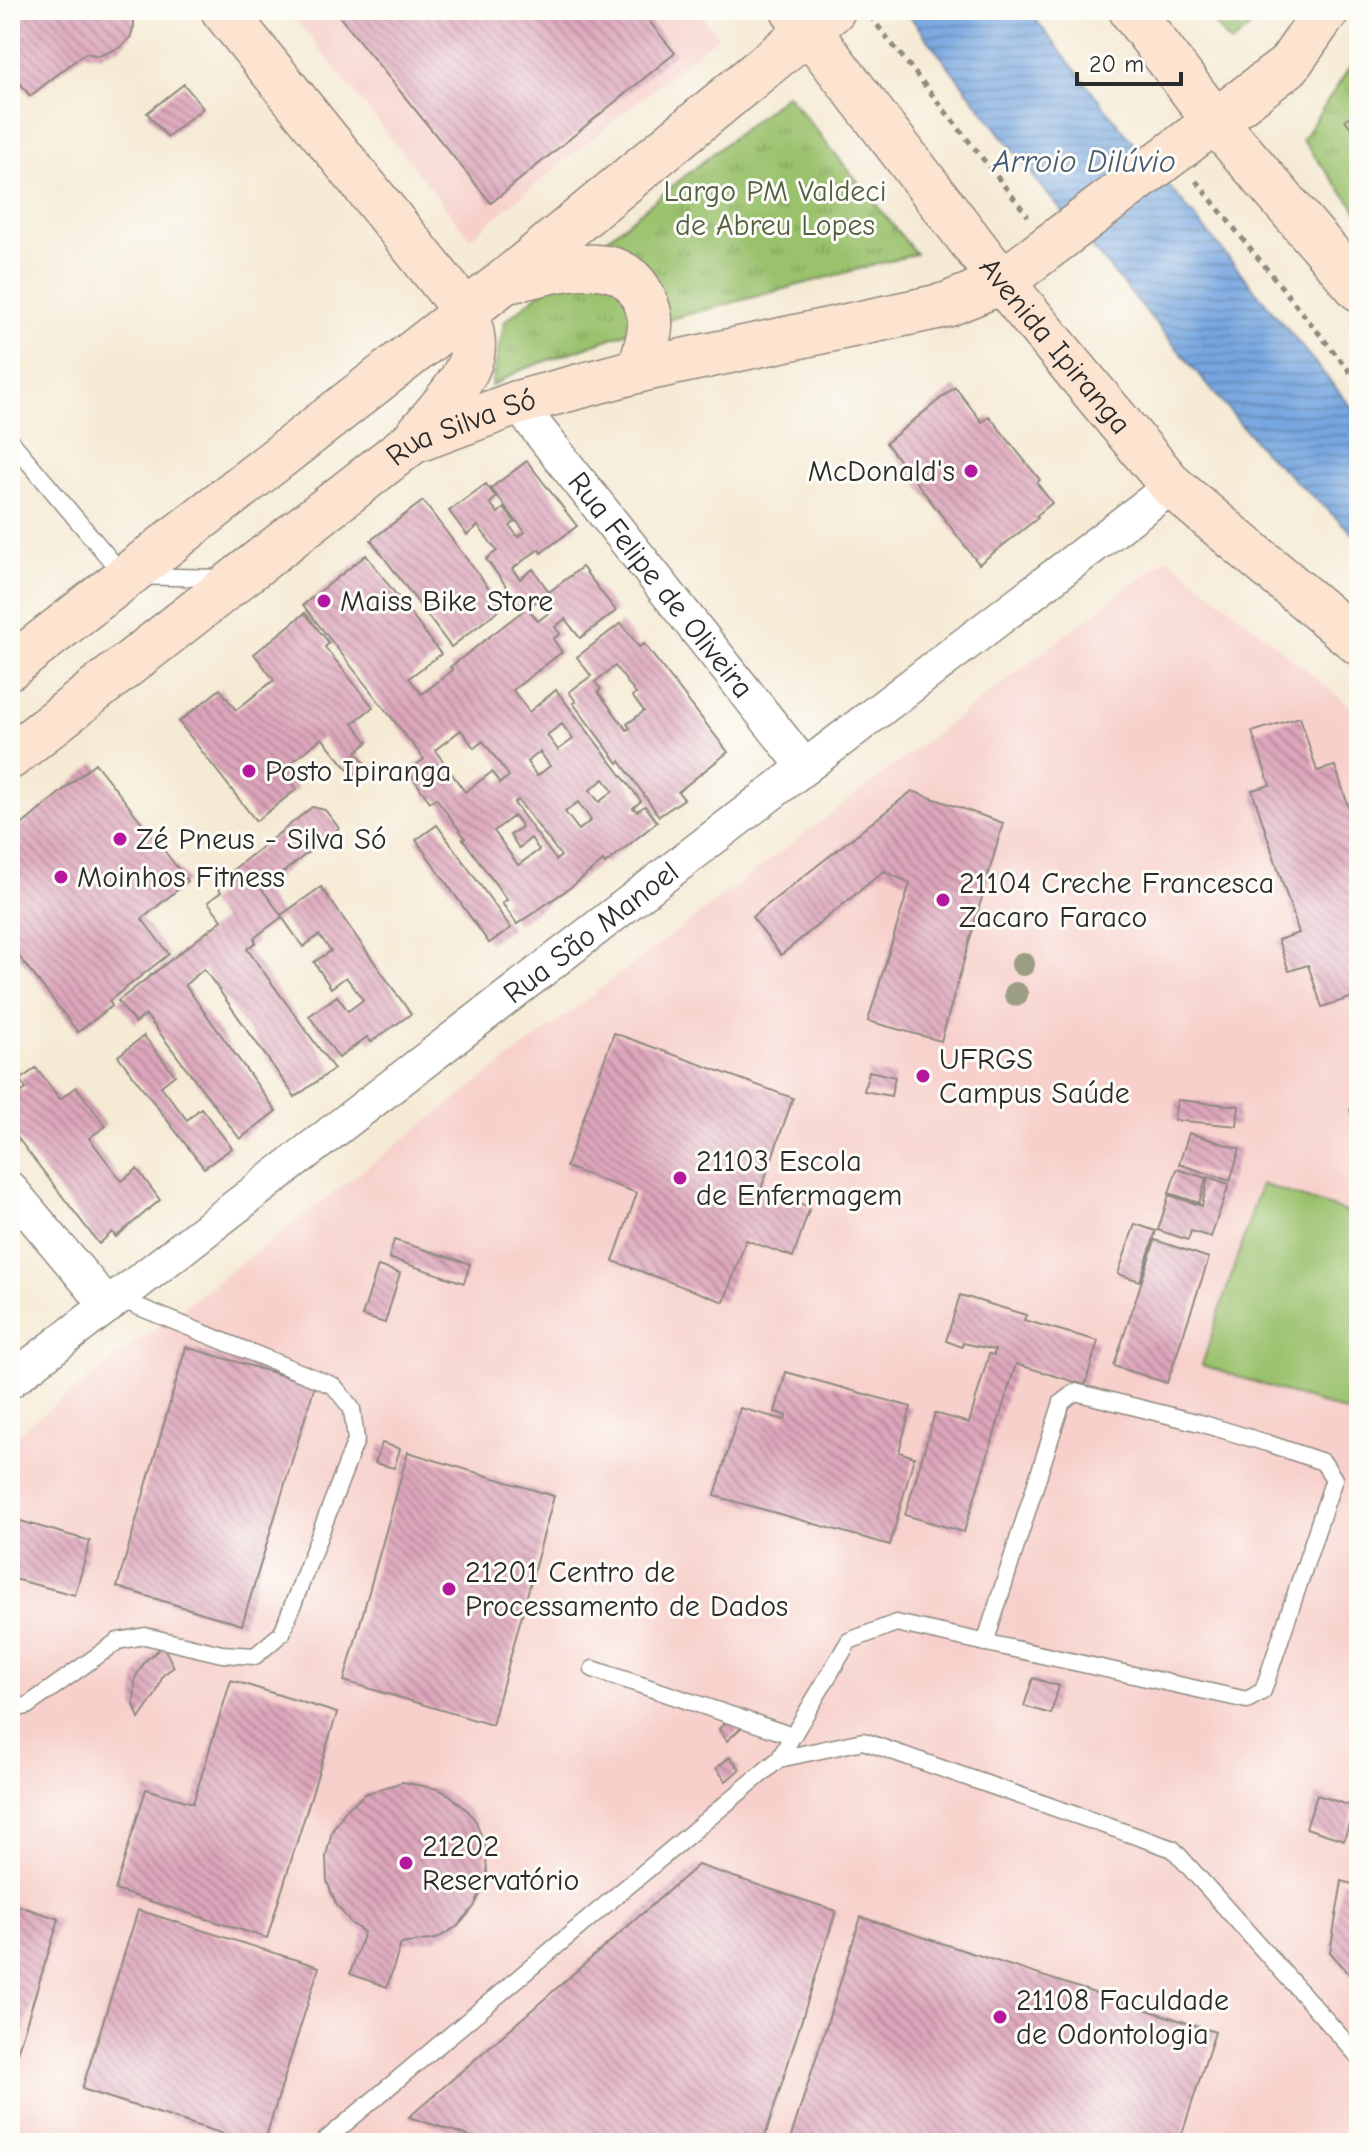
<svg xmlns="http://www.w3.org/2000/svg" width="1369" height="2153" font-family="'Comic Neue',sans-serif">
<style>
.built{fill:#f7d0cb}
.grass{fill:#9ac16c;stroke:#62764c;stroke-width:2}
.park{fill:url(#park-tufts);stroke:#62764c;stroke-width:2}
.water{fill:url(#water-rules);stroke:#506886;stroke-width:2}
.building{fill:url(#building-back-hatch);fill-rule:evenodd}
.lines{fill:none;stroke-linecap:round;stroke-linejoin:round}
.lane-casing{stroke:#908a80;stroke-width:19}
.street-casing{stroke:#908a80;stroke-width:37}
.secondary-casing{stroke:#908a80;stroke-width:47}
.path{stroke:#908a80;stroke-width:5;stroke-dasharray:6 6;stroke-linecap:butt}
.lane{stroke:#fff;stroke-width:16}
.street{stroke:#fff;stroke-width:34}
.secondary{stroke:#fde4d1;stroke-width:44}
.tree{fill:#9b9e84}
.poi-dot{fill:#b5179e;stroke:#fdfcf7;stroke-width:3}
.labels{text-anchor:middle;stroke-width:6;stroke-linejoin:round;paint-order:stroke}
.park-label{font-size:30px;fill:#526042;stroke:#fdfcf7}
.street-label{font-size:30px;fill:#2b2b2b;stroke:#fdfcf7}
.poi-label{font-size:30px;fill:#2b2b2b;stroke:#fdfcf7;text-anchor:start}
.water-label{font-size:32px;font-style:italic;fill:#495c73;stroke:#fdfcf7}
</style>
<defs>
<pattern id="park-tufts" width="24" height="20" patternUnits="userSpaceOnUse" patternTransform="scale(2)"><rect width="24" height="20" fill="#9ac16c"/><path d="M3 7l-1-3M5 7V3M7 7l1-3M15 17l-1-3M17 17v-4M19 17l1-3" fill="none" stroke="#7e9d59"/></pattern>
<pattern id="water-rules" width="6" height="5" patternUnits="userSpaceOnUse" patternTransform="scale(2)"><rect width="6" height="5" fill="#76a6e0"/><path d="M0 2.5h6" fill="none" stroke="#6187b6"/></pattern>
<pattern id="building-back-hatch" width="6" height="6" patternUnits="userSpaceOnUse" patternTransform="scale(2)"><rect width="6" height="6" fill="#dda6bb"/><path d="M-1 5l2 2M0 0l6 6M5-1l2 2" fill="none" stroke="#b38798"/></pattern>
</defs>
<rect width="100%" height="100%" fill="#fdfcf7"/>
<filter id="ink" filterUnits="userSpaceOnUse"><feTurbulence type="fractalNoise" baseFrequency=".0125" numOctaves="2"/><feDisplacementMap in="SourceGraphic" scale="16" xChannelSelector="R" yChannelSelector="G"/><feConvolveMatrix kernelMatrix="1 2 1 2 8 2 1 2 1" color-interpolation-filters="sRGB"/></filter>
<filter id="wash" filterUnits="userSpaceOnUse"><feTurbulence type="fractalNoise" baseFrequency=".006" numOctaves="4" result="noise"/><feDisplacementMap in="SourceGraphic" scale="32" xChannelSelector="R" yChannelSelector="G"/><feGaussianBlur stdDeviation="1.8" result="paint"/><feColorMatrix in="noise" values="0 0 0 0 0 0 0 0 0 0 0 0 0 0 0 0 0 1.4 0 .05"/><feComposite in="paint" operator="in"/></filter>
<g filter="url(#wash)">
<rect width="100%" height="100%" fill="#f5ead4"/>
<!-- built -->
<path class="built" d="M289,10H697L718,36L470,238Z
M1168,557L1359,713V2143H10V1439Z"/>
<!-- grass -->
<path class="grass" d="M1261,1184L1359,1216V1416L1202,1365Z"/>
<!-- park -->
<path class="park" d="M1203,10H1269L1231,44Z
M1359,53V213L1302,140Z
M787,94L916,254L648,325L521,370L491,386L505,321Z"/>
<!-- water -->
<path class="water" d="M905,10H1028L1122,129L1359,416V539L1263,451L1045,191Z"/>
<g id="blocks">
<!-- building -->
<path class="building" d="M20,10H134V26L130,38L121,47L99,56L85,53L30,96L10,70V19Z
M334,10H640L675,53L491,203Z
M184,84L203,108L167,137L147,113Z
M1359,109V138L1345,120Z
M955,387L982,422L989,416L1040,480L1037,483L1052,503L1036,516L1038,518L979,564L886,443Z
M527,461L577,526L541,553L539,549L512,569L520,579L533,569L549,592L582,567L616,611L580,638L565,619L555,627L560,634L553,639L562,652L513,690L529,712L556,690L641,801L633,808L637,811L645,806L657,822L605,864L603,861L574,885L517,924L502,903L507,900L463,839L465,838L436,798L430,802L408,771L424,759L303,605L366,555L441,654L409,678L422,694L453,670L450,667L524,610L486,559L497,551L478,526L467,535L449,511L486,484L496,498L490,503L498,513L504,508L515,522L510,526L518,537L525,532L491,488ZM545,595L555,608L538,621L528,608ZM562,724L573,739L558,750L547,735ZM461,730L474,748L483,741L509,776L500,783L492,772L465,792L435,750ZM540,752L550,766L537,776L527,762ZM604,779L613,791L599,802L590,790ZM518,800L561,856L556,860L514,803ZM578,802L591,820L579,830L565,812ZM514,816L522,827L510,835L519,848L531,838L539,850L518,865L494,831Z
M423,501L503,607L451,647L371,540Z
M305,613L329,643L325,647L373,707L353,723L368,742L356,752L366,764L353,775L322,738L282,770L297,789L256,821L179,722L220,689L236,710L274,680L254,654Z
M621,623L639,647L644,644L728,752L678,792L684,799L659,816L620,761L618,763L573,703L576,702L569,692L591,676L577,657ZM615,666L636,694L632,696L644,711L627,724L630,728L627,730L598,692L601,689L595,682Z
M1300,717L1317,771L1335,766L1359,839V995L1322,1007L1308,965L1289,971L1278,940L1299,933L1252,790L1270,785L1252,732Z
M95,763L188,881L142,919L169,954L109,1001L112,1006L78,1032L14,950L10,953V835Z
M912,791L1003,823L941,1041L868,1021L910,883L884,871L781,955L752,917Z
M312,807L325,810L339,828L262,889L281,915L321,887L411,1014L371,1042L367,1037L339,1058L309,1016L337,996L348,1011L363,1000L346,977L331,988L314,962L331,951L319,935L303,947L282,917L254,938L256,942L247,949L334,1069L295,1097L204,969L185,985L276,1111L240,1139L146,1015L135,1023L118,1001L222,920L208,902L221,892L215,884Z
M437,825L511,928L489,943L416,840Z
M614,1033L793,1098L761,1189L810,1207L793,1257L746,1240L724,1302L613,1261L637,1193L566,1167Z
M144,1036L175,1075L161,1086L187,1120L201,1108L232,1148L204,1168L118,1056Z
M36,1068L60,1099L76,1087L106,1126L89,1138L122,1181L137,1169L160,1200L116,1237L112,1232L99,1244L10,1128V1090L17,1085L22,1092L26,1089L20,1080Z
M869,1071L895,1077L891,1096L864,1091Z
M1177,1100L1239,1106L1237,1126L1174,1120Z
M1359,1108V1137H1358L1350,1110Z
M1189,1133L1240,1149L1230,1181L1179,1164Z
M1177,1169L1206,1178L1199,1203L1169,1193Z
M1208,1177L1229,1184L1211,1237L1191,1231L1188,1240L1158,1230L1169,1195L1202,1206Z
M1135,1224L1156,1231L1140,1281L1118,1274Z
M394,1240L470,1264L464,1283L389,1258Z
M1155,1240L1209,1258L1167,1383L1114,1366Z
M378,1266L400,1273L385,1323L362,1316Z
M960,1295L1026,1315L1024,1320L1098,1341L1085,1385L1016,1364L964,1532L905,1515L935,1413L969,1423L989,1354L994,1355L995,1350L963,1343L962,1347L946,1341Z
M186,1347L315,1385L242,1625L117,1587Z
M786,1372L911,1407L899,1452L914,1457L890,1545L715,1496L740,1408L785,1420L786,1415L775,1412Z
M382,1443L400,1449L394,1468L375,1463Z
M408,1452L554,1496L492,1725L344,1681Z
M10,1518L90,1541L75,1595L10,1578Z
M163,1646L174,1667L163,1675L156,1694L139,1719L134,1704L135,1678L145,1661Z
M1033,1678L1059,1686L1051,1714L1024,1706Z
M231,1680L337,1713L267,1938L115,1890L146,1789L193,1803Z
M729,1719L744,1725L727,1741L719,1729Z
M730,1757L740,1769L726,1781L716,1768Z
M402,1782L438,1789L450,1795L469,1812L476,1822L485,1846L487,1871L485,1884L474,1907L458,1926L436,1939L401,1944L387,1987L350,1974L364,1932L352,1924L336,1904L327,1881L326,1856L332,1831L346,1810L365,1794Z
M1317,1795L1354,1807L1344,1840L1306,1828Z
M698,1865L836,1911L763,2143H491L409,2117Z
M1342,1881L1359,1886V1985L1330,1952Z
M10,1903L59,1919L11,2072H10Z
M138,1910L319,1967L264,2143H252L82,2089Z
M861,1917L1215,2032L1179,2143H789Z"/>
</g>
</g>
<g filter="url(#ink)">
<use href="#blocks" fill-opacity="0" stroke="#908a80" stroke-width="2"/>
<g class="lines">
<!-- lane casing -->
<g class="lane-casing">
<path id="lane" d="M10,440L124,576L225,578
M593,1669L793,1736
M10,1710L27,1706L118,1641L145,1636L222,1654L255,1656L282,1633L356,1440L352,1409L334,1386L117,1298
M779,1759L849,1641L896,1623L1247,1700L1263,1691L1334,1479L1323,1462L1267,1443L1200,1423L1075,1392L1062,1402L985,1643
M322,2143L779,1759L863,1741L1173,1849L1359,2057"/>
</g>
<!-- street casing -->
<g class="street-casing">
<g id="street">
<path id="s1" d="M517,403L805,767"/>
<path d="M10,1189L108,1306"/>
<path id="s2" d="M10,1381L805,767L1172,486"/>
</g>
</g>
<!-- secondary casing -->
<g class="secondary-casing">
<g id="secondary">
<path d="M223,10L466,312C470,326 475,340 472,355C466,383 431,418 412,442"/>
<path id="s3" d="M793,10L1002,282L1172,486L1359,643"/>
<path d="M1131,10L1214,120L1359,289"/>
<path d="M507,281C549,273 620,246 643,297C648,307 651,317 650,327C649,341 643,356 640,370"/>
<path d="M10,667L505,281L833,10"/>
<path id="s4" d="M10,757L412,442L517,403L640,370L946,305L1002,282L1288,66L1327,10"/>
</g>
</g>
<!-- path -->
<path class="path" d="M870,16L1028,216
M1196,181L1359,383"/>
<!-- lane -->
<use href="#lane" class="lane"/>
<!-- street -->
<use href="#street" class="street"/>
<!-- secondary -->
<use href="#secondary" class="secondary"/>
</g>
<!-- trees -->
<g class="tree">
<circle cx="1023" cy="964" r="12"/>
<circle cx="1016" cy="994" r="12"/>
</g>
</g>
<!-- markers -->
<g class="poi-dot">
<circle cx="971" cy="471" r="8"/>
<circle cx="324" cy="601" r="8"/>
<circle cx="249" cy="771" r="8"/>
<circle cx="120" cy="839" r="8"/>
<circle cx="61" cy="877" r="8"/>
<circle cx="943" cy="900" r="8"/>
<circle cx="923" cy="1076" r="8"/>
<circle cx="680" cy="1178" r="8"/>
<circle cx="449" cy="1589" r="8"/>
<circle cx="406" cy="1863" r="8"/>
<circle cx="1000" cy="2017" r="8"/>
</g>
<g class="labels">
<!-- park labels -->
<g class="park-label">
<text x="775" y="201">Largo PM Valdeci<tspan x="775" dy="34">de Abreu Lopes</tspan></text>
</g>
<!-- street labels -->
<g class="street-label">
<text dy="10" stroke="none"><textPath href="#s3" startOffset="426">Avenida Ipiranga</textPath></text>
<text dy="10" stroke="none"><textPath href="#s4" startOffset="562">Rua Silva Só</textPath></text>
<text dy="10" stroke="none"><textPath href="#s1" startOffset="232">Rua Felipe de Oliveira</textPath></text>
<text dy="10" stroke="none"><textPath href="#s2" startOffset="734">Rua São Manoel</textPath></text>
</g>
<!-- poi labels -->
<g class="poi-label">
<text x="955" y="481" text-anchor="end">McDonald's</text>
<text x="340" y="611">Maiss Bike Store</text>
<text x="265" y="781">Posto Ipiranga</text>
<text x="136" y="849">Zé Pneus - Silva Só</text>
<text x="77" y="887">Moinhos Fitness</text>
<text x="959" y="893">21104 Creche Francesca<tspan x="959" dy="34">Zacaro Faraco</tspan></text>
<text x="939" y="1069">UFRGS<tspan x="939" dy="34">Campus Saúde</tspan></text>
<text x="696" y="1171">21103 Escola<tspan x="696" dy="34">de Enfermagem</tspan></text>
<text x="465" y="1582">21201 Centro de<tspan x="465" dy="34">Processamento de Dados</tspan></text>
<text x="422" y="1856">21202<tspan x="422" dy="34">Reservatório</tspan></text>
<text x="1016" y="2010">21108 Faculdade<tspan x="1016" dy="34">de Odontologia</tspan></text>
</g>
<!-- water labels -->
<g class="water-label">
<text x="1084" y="172">Arroio Dilúvio</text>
</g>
</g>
<!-- margin -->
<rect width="1369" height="2153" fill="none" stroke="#fdfcf7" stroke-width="40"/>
<!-- scale -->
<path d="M1077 72v12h104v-12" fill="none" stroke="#2b2b2b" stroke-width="4"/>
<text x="1089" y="72" font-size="24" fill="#2b2b2b" stroke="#fdfcf7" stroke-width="6" paint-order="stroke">20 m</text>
</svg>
